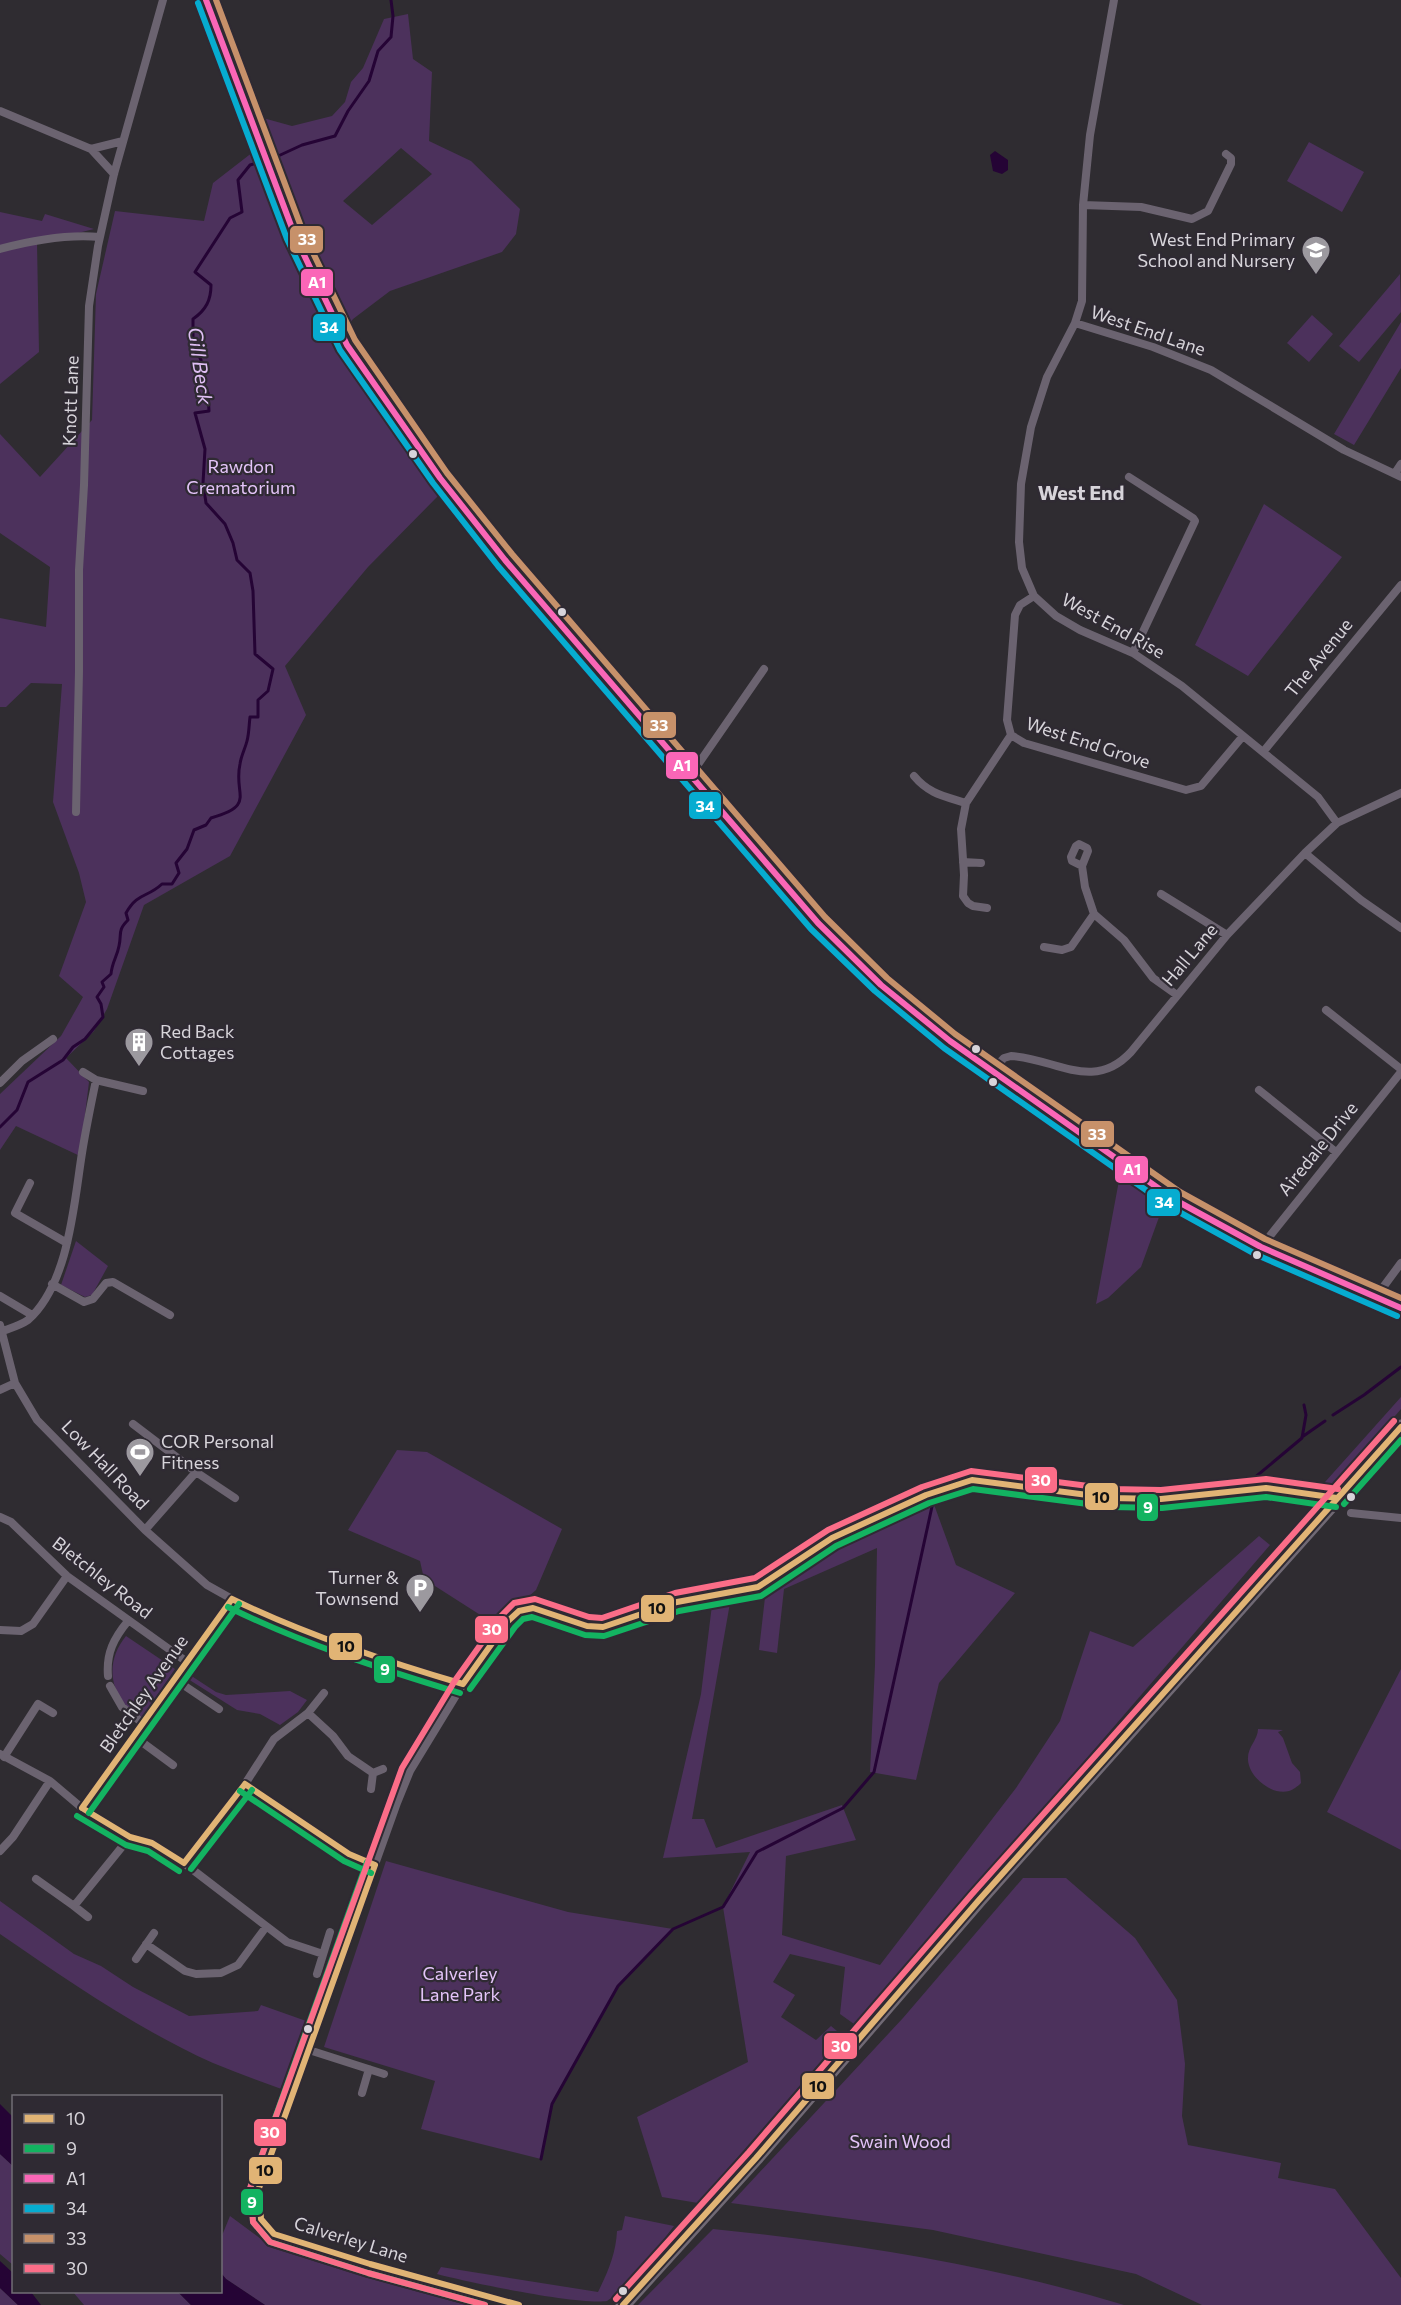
<svg xmlns="http://www.w3.org/2000/svg" width="1401" height="2305" font-family="Commissioner,sans-serif">
<style>
.green{fill:#4c315c;fill-rule:evenodd}
.water{fill:#250435}
.lines{fill:none;stroke-linecap:round;stroke-linejoin:round}
.stream{stroke:#250435;stroke-width:3}
.street{stroke:#6b6370;stroke-width:8}
.primary{stroke:#6b6371;stroke-width:14}
.highway{stroke:#706974;stroke-width:15}
.bus-1-casing{stroke:#2f2a33;stroke-width:10}
.bus-2-casing{stroke:#2f2a33;stroke-width:10}
.bus-3-casing{stroke:#2f2a33;stroke-width:10}
.bus-4-casing{stroke:#2f2a33;stroke-width:10}
.bus-5-casing{stroke:#2f2a33;stroke-width:10}
.bus-6-casing{stroke:#2f2a33;stroke-width:10}
.bus-1{stroke:#e1b475;stroke-width:6}
.bus-2{stroke:#13b361;stroke-width:6}
.bus-3{stroke:#fa66b7;stroke-width:6}
.bus-4{stroke:#06acd0;stroke-width:6}
.bus-5{stroke:#c7916a;stroke-width:6}
.bus-6{stroke:#fb6d88;stroke-width:6}
.bus-dot{fill:#d7d4da;stroke:#2f2a33;stroke-width:2}
.labels{text-anchor:middle;stroke-width:4.5;stroke-linejoin:round;paint-order:stroke}
.poi-label{font-size:18px;fill:#d7d4da;stroke:#2f2a33;text-anchor:end}
.street-label{font-size:18px;fill:#d7d4da;stroke:#2f2a33}
.park-label{font-size:18px;fill:#e4c4f9;stroke:#2f2a33}
.water-label{font-size:20px;font-style:italic;fill:#dfbff4;stroke:#2f2a33}
.neighbourhood-label{font-size:20px;font-weight:bold;fill:#d7d4da;stroke:#2f2a33}
.line-badge{stroke:#2f2a33;stroke-width:2}
.badge-label{font-size:16px;text-anchor:middle;font-weight:bold;fill:#fff}
.pale-badge-label{font-size:16px;text-anchor:middle;font-weight:bold;fill:#111}
</style>
<rect width="100%" height="100%" fill="#2f2c31"/>
<!-- green -->
<path class="green" d="M408,14L413,59L432,72L429,141L471,161L520,209L516,234L502,252L390,291L353,319L335,342L365,389L438,496L368,567L285,666L306,715L230,856L144,905L107,1009L94,1031L66,1058L89,1082L80,1156L16,1126L0,1150V1094L61,1036L83,997L59,976L86,902L79,873L53,802L62,684L31,683L6,707H0V618L46,627L50,567L0,533V434L40,477L92,420L96,294L115,211L204,221L213,183L253,152L263,118L292,126L332,116L345,102L351,82L363,68L384,19ZM401,148L432,174L372,225L343,201Z
M1309,142L1364,172L1342,212L1287,181Z
M0,212L42,221L45,214L94,229L37,243L39,352L0,384Z
M1400,274L1401,312L1359,362L1339,346Z
M1312,315L1333,334L1309,362L1287,343Z
M1401,322V368L1354,445L1334,434Z
M1264,504L1342,557L1248,676L1195,645Z
M1120,1175L1163,1206L1141,1267L1108,1298L1096,1304Z
M76,1241L108,1266L92,1295L85,1297L61,1285Z
M1401,1397V1409L1327,1495L1317,1491Z
M397,1450L427,1452L562,1529L536,1590L496,1625L424,1579L420,1561L348,1530Z
M928,1488L956,1565L1015,1593L939,1683L916,1780L870,1772L875,1665L877,1548L784,1589L777,1653L759,1650L768,1571L816,1534Z
M1259,1536L1270,1545L897,1979L854,2024L840,2014L845,1967L790,1954L773,1982L795,1995L781,2017L816,2040L831,2026L843,2036L698,2203L662,2197L637,2117L748,2062L723,1907L750,1852L663,1858L701,1694L712,1605L730,1603L692,1819H704L716,1848L842,1805L856,1840L786,1856L782,1935L880,1965L1016,1788L1060,1721L1090,1631L1133,1647Z
M126,1636L175,1669L142,1718C136,1714 128,1709 123,1703C108,1681 109,1657 126,1636Z
M1401,1669V1850L1327,1812Z
M190,1675L216,1692L226,1695L290,1691L307,1700L298,1712L280,1725L260,1714L237,1710L188,1679Z
M1258,1729L1283,1730L1278,1732L1283,1738L1292,1763L1300,1772L1301,1783C1298,1786 1293,1790 1289,1791C1272,1796 1249,1777 1248,1760C1247,1747 1258,1740 1258,1729Z
M386,1861L568,1912L673,1929L618,1987L552,2104L541,2159L421,2129L435,2081L324,2047Z
M1023,1878H1066L1135,1938L1177,2000L1185,2064L1182,2116L1188,2145L1281,2163L1278,2178L1335,2189L1401,2278V2305H1202L1136,2274L933,2230L731,2203L903,2018Z
M0,1901L74,1954L101,1966L133,1987L189,2016L258,2011L261,2005L309,2022L287,2091C262,2082 237,2073 213,2063C139,2030 67,1980 0,1934Z
M0,2154L13,2166V2265L0,2254Z
M230,2216L265,2242L487,2305H265L226,2279L221,2273V2238Z
M625,2216L674,2226C654,2252 635,2282 607,2301C578,2305 471,2283 437,2274L441,2267L598,2292C608,2272 616,2253 617,2231L622,2230Z
M713,2229C851,2243 991,2265 1124,2305H638Z
M0,2288L18,2305H0Z
M73,2292H178L191,2305H84Z"/>
<!-- water -->
<path class="water" d="M995,151L1008,160V170L1002,174L993,171L990,155Z
M0,2104L13,2117V2166L0,2154Z
M0,2261L13,2273L14,2292H31L41,2305H18L0,2288Z
M221,2273L226,2279L265,2305H191L178,2292H220Z"/>
<g class="lines">
<!-- stream -->
<path class="stream" d="M276,157L302,145L335,136L348,111L369,81L378,51L391,37L393,16L391,0
M0,1127L17,1110L28,1082L63,1060L73,1047L85,1039L103,1017L101,1004L97,997L104,987L102,982L111,974C112,962 117,957 119,946C122,933 117,931 128,920L126,913C138,892 147,898 162,884H172L179,873L176,863L187,849L194,830L206,825L211,818C257,805 233,795 240,764C241,756 245,749 247,741C249,734 249,725 250,717H258V700L268,691L273,669L255,654L253,591L250,573L237,560L233,543L225,524L206,503L203,483L205,449L195,413L209,411L208,393L203,383L201,360L193,343V319C206,310 211,300 211,285L195,272L230,218L242,212L238,180L250,165L257,163
M1333,1415L1364,1395L1401,1367
M1302,1437L1325,1421
M1062,1486L1179,1492L1196,1488L1247,1484L1302,1438L1306,1415L1304,1405
M541,2159L552,2104L618,1986L673,1929L723,1907L757,1852L843,1808L874,1772L933,1502L977,1490L1055,1496"/>
<!-- street -->
<path class="street" d="M1114,0L1090,135L1083,205L1082,301L1075,323L1047,377L1031,427L1021,484L1019,542L1022,568L1034,596L1056,616L1080,630L1133,653L1182,686L1318,797L1337,823
M0,111L91,149L114,174
M91,149L123,141
M1083,205L1141,207L1192,219L1208,211L1231,164V158L1226,154
M0,249C33,240 66,234 100,237
M1075,323L1153,347L1211,370L1344,450L1401,477
M1395,473L1401,464
M1129,477L1193,518L1195,521L1133,653
M1034,596L1020,605L1015,615L1007,720L1011,735L1024,743L1186,790L1201,786L1243,736
M1263,752L1401,585
M690,776L764,669
M914,776C929,794 944,796 966,803
M76,812L79,671V570L84,485L89,306L98,246L114,174L163,0
M1305,853L1361,900L1401,928
M963,862L981,863
M1082,866L1088,851L1087,848L1079,844L1076,846L1071,857L1072,861L1082,866L1085,887L1094,914
M1161,894L1227,935
M987,908L973,906L968,903L963,896L964,875L961,829L966,803L1011,735
M1094,914L1124,940L1153,978L1177,995
M1044,947L1062,950L1071,947L1094,914
M1326,1010L1401,1069
M83,1072L96,1080L143,1091
M991,1072L1004,1058L1011,1056C1055,1058 1093,1093 1131,1052L1227,935L1305,853L1337,823L1401,793
M0,1083L22,1061L53,1039
M1259,1090L1336,1152
M30,1183L15,1213L67,1243
M1261,1247L1401,1072
M52,1284L84,1302L93,1299L106,1283L113,1282L170,1315
M0,1296L32,1315
M1378,1299L1381,1290L1401,1263
M0,1325L15,1383L37,1420L145,1530L207,1585L232,1599L281,1623L382,1660L463,1684
M3,1331C11,1328 21,1325 28,1320C69,1284 74,1203 82,1153C86,1128 91,1104 96,1080
M0,1390L15,1383
M133,1424L196,1472L235,1498
M1351,1513L1401,1518
M0,1517L11,1522L67,1576L187,1662
M145,1530L196,1472
M0,1630L21,1631L33,1624L67,1576
M108,1676C106,1653 114,1638 128,1621
M176,1680L219,1709
M110,1686L122,1707L144,1724
M308,1713L333,1736L348,1756L373,1773L383,1769
M135,1737L173,1765
M0,1754L50,1781L82,1808L104,1822L130,1837L152,1843L184,1863L287,1942L323,1954
M4,1757L38,1704L53,1713
M245,1784L349,1854L375,1865
M371,1789L373,1773
M82,1808L144,1724L232,1599
M0,1851L13,1837L50,1781
M184,1863L245,1784L274,1739L308,1713L324,1693
M36,1879L74,1906
M88,1917L74,1906L130,1837
M146,1944L185,1971L196,1974L221,1973L238,1965L266,1927
M136,1959L154,1933
M317,1974L330,1932
M309,2050L384,2074
M362,2093L369,2069
M519,2305L370,2264L274,2234L261,2219L259,2188L397,1803L410,1771L463,1684L508,1621L519,1611L533,1608L587,1626L603,1627L677,1602L758,1587L832,1538L926,1495L972,1480L1111,1498L1161,1499L1266,1488L1337,1498"/>
<!-- primary -->
<path class="primary" d="M206,0L295,236L347,345L440,478L505,560L818,923L881,985L950,1041L1175,1200L1261,1247L1401,1308"/>
<!-- highway -->
<path class="highway" d="M623,2305L756,2158L979,1900L1401,1427"/>
<!-- bus-1 casing -->
<g class="bus-1-casing">
<path id="bus-1" d="M232,1599C306,1635 384,1661 463,1684
M463,1684L508,1621L519,1611L533,1608L587,1626L603,1627L677,1602L758,1587L832,1538L926,1495L972,1480L1111,1498L1161,1499L1266,1488L1337,1498
M245,1784L349,1854L375,1865
M82,1808L232,1599
M82,1808L130,1837L152,1843L184,1863
M184,1863L245,1784
M375,1865L259,2188L261,2219L274,2234L370,2264L519,2305
M623,2305L756,2158L979,1900L1401,1427"/>
</g>
<!-- bus-2 casing -->
<g class="bus-2-casing">
<path id="bus-2" d="M1344,1504L1401,1440
M228,1607C303,1644 381,1669 460,1693
M470,1689L515,1627L523,1619L532,1617L585,1635L604,1636L679,1611L761,1596L836,1546L929,1503L973,1489L1111,1507L1162,1508L1266,1497L1336,1507
M240,1791L344,1861L371,1873
M89,1813L239,1604
M77,1816L126,1845L148,1851L179,1871
M367,1862L251,2185L253,2222L270,2242L368,2273L485,2305
M191,1869L252,1790"/>
</g>
<!-- bus-3 casing -->
<g class="bus-3-casing">
<path id="bus-3" d="M206,0L295,236L347,345L440,478L505,560L818,923L881,985L950,1041L1175,1200L1261,1247L1401,1308"/>
</g>
<!-- bus-4 casing -->
<g class="bus-4-casing">
<path id="bus-4" d="M198,3L287,239L340,350L433,483L498,566L811,929L875,991L944,1048L1170,1207L1257,1255L1397,1316"/>
</g>
<!-- bus-5 casing -->
<g class="bus-5-casing">
<path id="bus-5" d="M216,0L303,232L355,340L447,473L512,554L825,917L887,978L955,1034L1180,1192L1265,1239L1401,1298"/>
</g>
<!-- bus-6 casing -->
<g class="bus-6-casing">
<path id="bus-6" d="M616,2299L749,2152L972,1894L1394,1421
M485,2305L368,2273L270,2242L253,2222L250,2188L402,1768L456,1679L501,1616L514,1603L535,1599L589,1617L602,1618L675,1593L755,1578L828,1530L922,1487L971,1471L1112,1489L1161,1490L1266,1479L1338,1489"/>
</g>
<!-- bus-1 -->
<use href="#bus-1" class="bus-1"/>
<!-- bus-2 -->
<use href="#bus-2" class="bus-2"/>
<!-- bus-3 -->
<use href="#bus-3" class="bus-3"/>
<!-- bus-4 -->
<use href="#bus-4" class="bus-4"/>
<!-- bus-5 -->
<use href="#bus-5" class="bus-5"/>
<!-- bus-6 -->
<use href="#bus-6" class="bus-6"/>
</g>
<!-- icons -->
<defs>
<g id="school-pin" transform="scale(1.5)"><path d="M0 17L-7.5 6A9.5 9.5 0 1 1 7.5 6Z" fill="#9c999f" stroke="#2f2a33"/><path d="M0-5L7-2L0 1L-7-2ZM-4 1L0 2.5L4 1V4Q0 6-4 4Z" fill="#fff"/></g>
<g id="building-pin" transform="scale(1.5)"><path d="M0 17L-7.5 6A9.5 9.5 0 1 1 7.5 6Z" fill="#9c999f" stroke="#2f2a33"/><path d="M-4-6H4V6H1V3H-1V6H-4ZM-2.5-4.3h1.7v1.8h-1.7ZM.8-4.3h1.7v1.8H.8ZM-2.5-1h1.7V.8h-1.7ZM.8-1h1.7V.8H.8Z" fill="#fff"/></g>
<g id="stadium-pin" transform="scale(1.5)"><path d="M0 17L-7.5 6A9.5 9.5 0 1 1 7.5 6Z" fill="#9c999f" stroke="#2f2a33"/><path d="M0-5a6.5 5 0 1 0 0 10a6.5 5 0 1 0 0-10ZM-3.5-1.8h7v3.6h-7Z" fill="#fff"/></g>
<g id="parking-pin" transform="scale(1.5)"><path d="M0 17L-7.5 6A9.5 9.5 0 1 1 7.5 6Z" fill="#9c999f" stroke="#2f2a33"/><path d="M-3.5-5.5H1a3.5 3.5 0 0 1 0 7H-1V5.5H-3.5ZM-1-3.4V-.6H.8a1.4 1.4 0 0 0 0-2.8Z" fill="#fff"/></g>
</defs>
<g fill-rule="evenodd">
<use href="#school-pin" x="1316" y="250"/>
<use href="#building-pin" x="139" y="1042"/>
<use href="#stadium-pin" x="140" y="1452"/>
<use href="#parking-pin" x="420" y="1588"/>
</g>
<!-- markers -->
<g class="bus-dot">
<circle cx="413" cy="454" r="5"/>
<circle cx="562" cy="612" r="5"/>
<circle cx="976" cy="1049" r="5"/>
<circle cx="993" cy="1082" r="5"/>
<circle cx="1257" cy="1255" r="5"/>
<circle cx="1351" cy="1497" r="5"/>
<circle cx="308" cy="2029" r="5"/>
<circle cx="623" cy="2291" r="5"/>
</g>
<g class="labels">
<!-- poi labels -->
<g class="poi-label">
<text x="1295" y="246">West End Primary<tspan x="1295" dy="21">School and Nursery</tspan></text>
<text x="160" y="1038" text-anchor="start">Red Back<tspan x="160" dy="21">Cottages</tspan></text>
<text x="161" y="1448" text-anchor="start">COR Personal<tspan x="161" dy="21">Fitness</tspan></text>
<text x="399" y="1584">Turner &amp;<tspan x="399" dy="21">Townsend</tspan></text>
</g>
<!-- street labels -->
<g class="street-label">
<text transform="translate(1148 331) rotate(19)" y="6">West End Lane</text>
<text transform="translate(71 401) rotate(-88)" y="6">Knott Lane</text>
<text transform="translate(1113 626) rotate(29)" y="6">West End Rise</text>
<text transform="translate(1319 658) rotate(-51)" y="6">The Avenue</text>
<text transform="translate(1088 743) rotate(18)" y="6">West End Grove</text>
<text transform="translate(1190 955) rotate(-50)" y="6">Hall Lane</text>
<text transform="translate(1318 1149) rotate(-51)" y="6">Airedale Drive</text>
<text transform="translate(105 1465) rotate(46)" y="6">Low Hall Road</text>
<text transform="translate(102 1578) rotate(38)" y="6">Bletchley Road</text>
<text transform="translate(144 1694) rotate(-55)" y="6">Bletchley Avenue</text>
<text transform="translate(351 2240) rotate(17)" y="6">Calverley Lane</text>
</g>
<!-- park labels -->
<g class="park-label">
<text x="241" y="473">Rawdon<tspan x="241" dy="21">Crematorium</tspan></text>
<text x="460" y="1980">Calverley<tspan x="460" dy="21">Lane Park</tspan></text>
<text x="900" y="2148">Swain Wood</text>
</g>
<!-- water labels -->
<g class="water-label">
<text transform="translate(200 366) rotate(82)" y="7">Gill Beck</text>
</g>
<!-- neighbourhood labels -->
<g class="neighbourhood-label">
<text x="1081" y="500">West End</text>
</g>
</g>
<g class="line-badge">
<rect x="289" y="225" width="35" height="29" rx="6" fill="#c7916a"/>
<rect x="300" y="268" width="34" height="29" rx="6" fill="#fa66b7"/>
<rect x="312" y="313" width="34" height="29" rx="6" fill="#06acd0"/>
<rect x="642" y="711" width="35" height="28" rx="6" fill="#c7916a"/>
<rect x="665" y="751" width="34" height="29" rx="6" fill="#fa66b7"/>
<rect x="688" y="791" width="34" height="29" rx="6" fill="#06acd0"/>
<rect x="1080" y="1120" width="35" height="28" rx="6" fill="#c7916a"/>
<rect x="1114" y="1155" width="35" height="29" rx="6" fill="#fa66b7"/>
<rect x="1146" y="1188" width="35" height="29" rx="6" fill="#06acd0"/>
<rect x="1024" y="1466" width="34" height="28" rx="6" fill="#fb6d88"/>
<rect x="1084" y="1482" width="35" height="29" rx="6" fill="#e1b475"/>
<rect x="1136" y="1493" width="23" height="29" rx="6" fill="#13b361"/>
<rect x="640" y="1594" width="35" height="29" rx="6" fill="#e1b475"/>
<rect x="474" y="1615" width="35" height="29" rx="6" fill="#fb6d88"/>
<rect x="328" y="1632" width="35" height="29" rx="6" fill="#e1b475"/>
<rect x="373" y="1655" width="23" height="29" rx="6" fill="#13b361"/>
<rect x="823" y="2032" width="35" height="28" rx="6" fill="#fb6d88"/>
<rect x="801" y="2072" width="34" height="28" rx="6" fill="#e1b475"/>
<rect x="253" y="2118" width="34" height="29" rx="6" fill="#fb6d88"/>
<rect x="248" y="2156" width="35" height="29" rx="6" fill="#e1b475"/>
<rect x="240" y="2188" width="24" height="28" rx="6" fill="#13b361"/>
</g>
<g class="badge-label">
<text x="307" y="245">33</text>
<text x="317" y="288">A1</text>
<text x="329" y="333">34</text>
<text x="659" y="731">33</text>
<text x="682" y="771">A1</text>
<text x="705" y="812">34</text>
<text x="1097" y="1140">33</text>
<text x="1132" y="1175">A1</text>
<text x="1164" y="1208">34</text>
<text x="1041" y="1486">30</text>
<text x="1148" y="1513">9</text>
<text x="492" y="1635">30</text>
<text x="385" y="1675">9</text>
<text x="841" y="2052">30</text>
<text x="270" y="2138">30</text>
<text x="252" y="2208">9</text>
</g>
<g class="pale-badge-label">
<text x="1101" y="1503">10</text>
<text x="657" y="1614">10</text>
<text x="346" y="1652">10</text>
<text x="818" y="2092">10</text>
<text x="265" y="2176">10</text>
</g>
<!-- legend -->
<rect x="12" y="2095" width="210" height="198" fill="#2f2a33" stroke="#726e76" stroke-width="1.5"/>
<rect x="24" y="2114" width="30" height="9" fill="#e1b475" stroke="#726e76" stroke-width="1.5"/>
<text x="66" y="2125" font-size="18" fill="#d7d4da">10</text>
<rect x="24" y="2144" width="30" height="9" fill="#13b361" stroke="#726e76" stroke-width="1.5"/>
<text x="66" y="2155" font-size="18" fill="#d7d4da">9</text>
<rect x="24" y="2174" width="30" height="9" fill="#fa66b7" stroke="#726e76" stroke-width="1.5"/>
<text x="66" y="2185" font-size="18" fill="#d7d4da">A1</text>
<rect x="24" y="2204" width="30" height="9" fill="#06acd0" stroke="#726e76" stroke-width="1.5"/>
<text x="66" y="2215" font-size="18" fill="#d7d4da">34</text>
<rect x="24" y="2234" width="30" height="9" fill="#c7916a" stroke="#726e76" stroke-width="1.5"/>
<text x="66" y="2245" font-size="18" fill="#d7d4da">33</text>
<rect x="24" y="2264" width="30" height="9" fill="#fb6d88" stroke="#726e76" stroke-width="1.5"/>
<text x="66" y="2275" font-size="18" fill="#d7d4da">30</text>
</svg>
